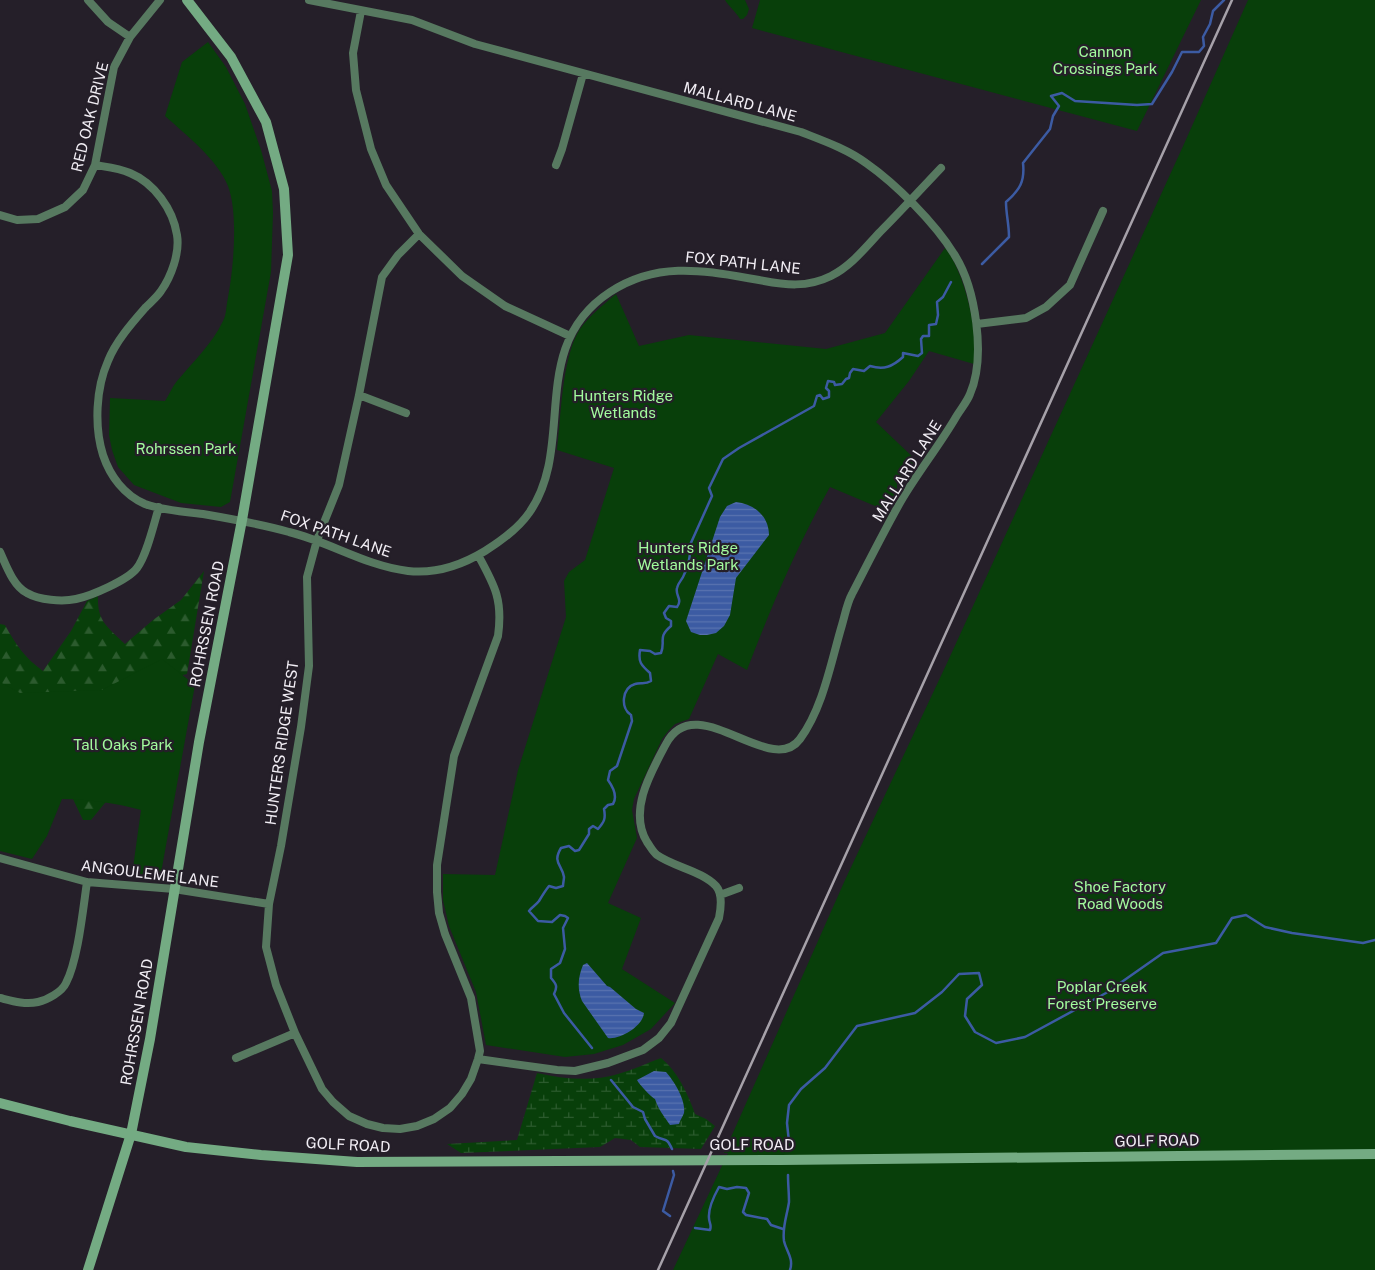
<svg xmlns="http://www.w3.org/2000/svg" width="1375" height="1270" font-family="'Public Sans',sans-serif">
<style>
.forest{fill:url(#forest-firs)}
.wetland{fill:url(#wetland-marsh)}
.park{fill:#083f0a}
.water{fill:url(#water-rules)}
.lines{fill:none;stroke-linecap:round;stroke-linejoin:round}
.stream{stroke:#3c5ba3;stroke-width:2.5}
.street{stroke:#577960;stroke-width:8}
.secondary{stroke:#74ab83;stroke-width:10}
.rail{stroke:#a6a1a9;stroke-width:2.5}
.labels{text-anchor:middle;stroke-width:4.5;stroke-linejoin:round;paint-order:stroke}
.park-label{font-size:15px;fill:#a3fc9e;stroke:#251f29}
.street-label{font-size:15px;fill:#f1edf4;stroke:#251f29}
</style>
<defs>
<pattern id="forest-firs" width="22" height="20" patternUnits="userSpaceOnUse" patternTransform="scale(1.25)"><rect width="22" height="20" fill="#083f0a"/><path d="M5 1l3.5 6h-7zM16 11l3.5 6h-7z" fill="#2c5b2e"/></pattern>
<pattern id="wetland-marsh" width="20" height="14" patternUnits="userSpaceOnUse" patternTransform="scale(1.25)"><rect width="20" height="14" fill="#083f0a"/><path d="M1 5h8M5 5V1M11 12h8M15 12V8" fill="none" stroke="#2c5b2e"/></pattern>
<pattern id="water-rules" width="6" height="5" patternUnits="userSpaceOnUse" patternTransform="scale(1.25)"><rect width="6" height="5" fill="#3c5ba3"/><path d="M0 2.5h6" fill="none" stroke="#5973b0"/></pattern>
</defs>
<rect width="100%" height="100%" fill="#251f29"/>
<!-- forest -->
<path class="forest" d="M204,571L187,674L163,680L109,798L91,820H83L71,795L0,802V624L5,625C16,645 25,658 43,671L71,631L87,601L98,596C97,622 108,627 125,644L153,620L181,600Z"/>
<!-- wetland -->
<path class="wetland" d="M661,1058C678,1072 688,1094 695,1114L706,1119L715,1126L701,1149L640,1147L631,1140L615,1138L600,1147L461,1153L447,1144L517,1140L537,1073C563,1079 592,1082 618,1074C633,1070 647,1063 661,1058Z"/>
<!-- park -->
<path class="park" d="M725,0H745L749,9L747,15L743,19H740C736,12 727,4 725,0Z
M760,0H1201L1137,131L752,28Z
M1248,0H1375V1270H673L728,1153H724L845,880L947,663L1184,144Z
M208,42L226,67L245,104L261,150L272,191L273,213L271,272L230,502L221,507L181,503L134,485L118,467L112,450L109,435L110,398L165,401C169,395 172,387 177,381C193,362 212,344 223,321C226,316 226,309 227,303C233,273 239,215 228,186C218,160 185,134 165,116L182,62Z
M945,248C964,271 980,335 974,364L929,351L909,381L876,422L919,463L914,468L903,472L897,482V492L887,511L830,487C797,546 771,607 747,670L718,654L689,719L675,724L669,730L662,739L634,799L632,810L637,838L608,903L641,918L622,969L675,1003L651,1029L623,1045L594,1054L565,1057L486,1045L476,992L449,926L443,900V874L495,875L518,770L566,617L564,581L569,572L585,560L614,468L557,450C561,417 562,356 580,329C590,315 603,305 616,294L639,346L689,335L826,349L885,333Z
M162,659L195,685L161,873L132,875L141,810C115,803 89,799 62,799L47,836L32,859L0,851V682L20,693L102,690Z"/>
<!-- water -->
<path class="water" d="M736,502C755,504 769,517 769,535L736,578L730,615L724,626L716,633L707,635H700L691,632L686,621L720,517L727,506Z
M587,963L607,986L610,987L636,1009L644,1013C643,1026 620,1040 608,1038L582,1001C577,989 578,977 583,965Z
M654,1071L666,1072C674,1081 686,1100 684,1113C683,1116 680,1120 679,1124L670,1125C664,1116 658,1109 655,1099C651,1097 639,1084 637,1080Z"/>
<g class="lines">
<!-- stream -->
<path class="stream" d="M982,264L1009,237C1009,224 1006,214 1006,202C1020,190 1025,181 1023,163L1050,129L1053,116L1059,106L1051,96L1062,93L1075,101L1137,105L1152,104L1172,72L1182,52H1199L1204,46L1203,37L1210,24L1213,11L1224,0
M592,1048L564,1013L554,994C558,986 556,984 551,978V969L560,963L565,949L563,928L568,918L565,916L560,915L552,922L538,921L529,911C532,907 536,905 539,901C542,896 545,891 549,886L556,888L563,886C563,883 564,880 564,877C562,864 552,863 561,848L569,846L575,851L579,850L589,834V829L593,826L598,829C604,822 606,819 604,809L608,805L613,804C618,796 613,787 608,780L610,771L617,766L632,721L631,715C620,708 622,688 635,684C641,682 645,685 651,681L650,673C641,665 638,662 640,650L650,651L655,654L661,653C666,640 657,638 671,626V621L666,618L664,613L669,606L677,607C683,599 675,596 677,588C678,583 681,581 683,577C688,568 691,555 690,545L712,496L709,488L723,459L739,448L814,406L817,396L820,395L823,399L829,397V391L826,388L828,381L834,382L835,385L842,384L846,379L849,378L850,373L853,369L864,371L870,366C884,370 892,367 903,357V353L918,356L922,353L921,339L923,336H929V325L936,324L938,315L937,302L943,297L951,282
M611,1080L633,1107L643,1112L645,1119L655,1136C666,1142 666,1136 672,1149
M789,1142L787,1123L789,1105L801,1089L825,1068L857,1026L915,1013L942,992L959,974L979,973L982,985L967,999L965,1016L975,1032L996,1043L1025,1037L1106,993L1163,953L1216,943L1232,918L1246,915L1265,927L1292,933L1363,943L1375,940
M788,1175C788,1184 789,1193 789,1202C787,1216 782,1227 784,1241C786,1251 794,1258 790,1270
M670,1216L663,1211L674,1175L673,1171
M695,1228L710,1230C712,1225 709,1223 709,1218C708,1208 714,1196 719,1187L727,1189L737,1187L746,1188L749,1193L743,1212L746,1215L767,1219L771,1225L783,1229"/>
<!-- street -->
<path class="street" d="M88,0L108,22L130,37
M309,0L412,20L475,44L801,132C824,141 847,149 866,163C896,184 935,223 954,254C976,288 986,357 970,394C967,402 960,410 956,417C939,446 918,472 901,501C884,531 868,563 852,594C847,603 845,615 842,625C831,662 823,708 800,739C771,779 696,687 666,744C651,772 628,811 647,842C650,846 653,852 657,855C674,867 702,871 716,886C723,894 721,908 719,918L671,1023L659,1038L643,1050L608,1063L575,1071L557,1070L478,1059
M361,11L353,53L356,90L371,149L386,185L419,234L462,276L505,306L570,336
M95,165C107,167 119,168 130,173C154,183 173,209 177,235C180,253 171,277 161,291C157,297 151,302 146,307C132,323 116,341 108,361C96,388 94,426 103,455C110,476 124,495 145,504C161,510 185,512 203,514C232,519 261,524 289,532C330,542 366,566 408,571C435,574 462,565 485,551C501,541 518,529 529,513C577,445 526,347 610,292C659,260 706,271 759,280C785,285 807,288 831,276C851,266 865,248 880,232C901,211 921,189 941,168
M556,165L562,149L583,74
M0,215L17,220L38,219L65,207L83,190L95,165L114,67L130,37L160,0
M419,234L398,255L382,277L359,395L339,485L317,540L307,577L309,666L301,727L281,846L269,904L266,947L276,985L295,1033L322,1089L333,1102L349,1116L367,1124L383,1128L400,1129L417,1126L434,1119L450,1108L462,1094L471,1079L478,1059L480,1051L471,998L445,934L439,913L437,892V865L454,756L498,636C503,600 495,586 478,555
M977,324L1026,318L1046,307L1070,285L1103,211
M359,395L406,413
M0,552C6,565 13,586 27,593C39,600 62,602 76,599C91,596 128,580 137,568C147,555 154,523 159,507
M0,858L87,882L174,889L269,904
M720,895L739,888
M0,998C12,1001 25,1005 38,1002C47,1000 62,992 66,983C78,960 83,909 87,882
M236,1058L295,1033"/>
<!-- secondary -->
<path class="secondary" d="M0,1103L70,1121L186,1147L261,1155L357,1162L781,1160L1375,1154
M88,1270L131,1134L150,1039L199,742L242,520L288,255L284,189L266,122L231,57L187,0"/>
<!-- rail -->
<path class="rail" d="M658,1270L1232,0"/>
</g>
<g class="labels">
<!-- park labels -->
<g class="park-label">
<text x="1105" y="57">Cannon<tspan x="1105" dy="17">Crossings Park</tspan></text>
<text x="623" y="401">Hunters Ridge<tspan x="623" dy="17">Wetlands</tspan></text>
<text x="186" y="454">Rohrssen Park</text>
<text x="688" y="553">Hunters Ridge<tspan x="688" dy="17">Wetlands Park</tspan></text>
<text x="123" y="750">Tall Oaks Park</text>
<text x="1120" y="892">Shoe Factory<tspan x="1120" dy="17">Road Woods</tspan></text>
<text x="1102" y="992">Poplar Creek<tspan x="1102" dy="17">Forest Preserve</tspan></text>
</g>
<!-- street labels -->
<g class="street-label">
<text transform="translate(740 102) rotate(15)" y="5">MALLARD LANE</text>
<text transform="translate(90 117) rotate(-76)" y="5">RED OAK DRIVE</text>
<text transform="translate(743 263) rotate(6)" y="5">FOX PATH LANE</text>
<text transform="translate(907 471) rotate(-58)" y="5">MALLARD LANE</text>
<text transform="translate(336 534) rotate(19)" y="5">FOX PATH LANE</text>
<text transform="translate(207 624) rotate(-79)" y="5">ROHRSSEN ROAD</text>
<text transform="translate(282 743) rotate(-82)" y="5">HUNTERS RIDGE WEST</text>
<text transform="translate(150 874) rotate(7)" y="5">ANGOULEME LANE</text>
<text transform="translate(137 1022) rotate(-80)" y="5">ROHRSSEN ROAD</text>
<text transform="translate(1157 1141) rotate(-1)" y="5">GOLF ROAD</text>
<text transform="translate(348 1145) rotate(3)" y="5">GOLF ROAD</text>
<text x="752" y="1150">GOLF ROAD</text>
</g>
</g>
</svg>
